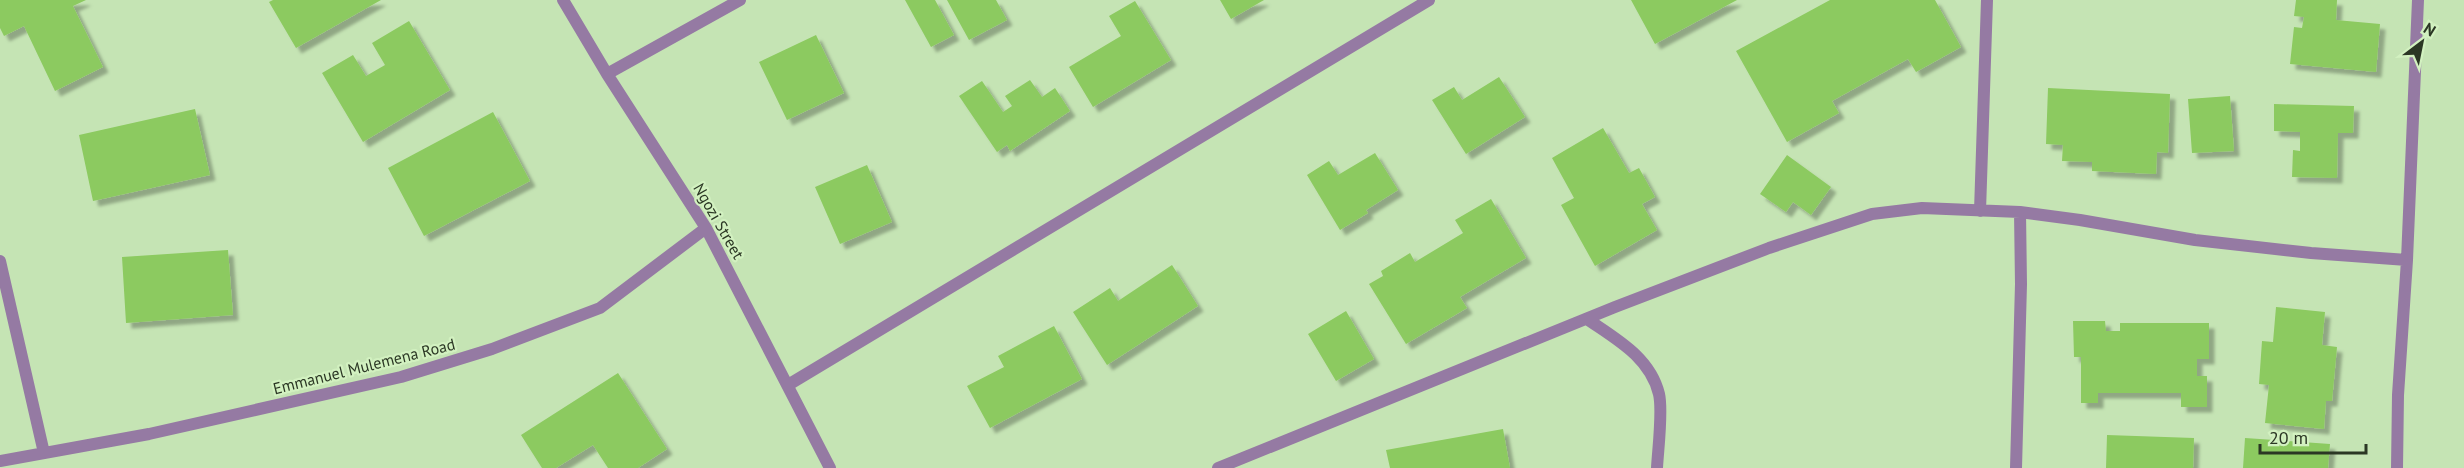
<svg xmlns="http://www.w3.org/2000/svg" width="2464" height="468" font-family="'PT Sans',sans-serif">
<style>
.building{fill:#8cca60;filter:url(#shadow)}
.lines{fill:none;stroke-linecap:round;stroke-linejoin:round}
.street{stroke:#957aa3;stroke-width:12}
.labels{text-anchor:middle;stroke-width:4.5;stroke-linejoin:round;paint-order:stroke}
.street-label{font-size:16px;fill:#2b3724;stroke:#d2f1c0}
</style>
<defs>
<filter id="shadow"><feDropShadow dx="5.5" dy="5.5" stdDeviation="1.5" flood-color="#0004"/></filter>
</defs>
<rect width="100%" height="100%" fill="#c5e4b4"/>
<!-- building -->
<path class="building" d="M0,0H86L73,6L103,67L55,91L24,26L4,36L0,28Z
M273,0H381L296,48L269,2Z
M905,0H935L954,35L931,47Z
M947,0H996L1007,20L969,40Z
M1220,0H1264L1231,19Z
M1631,0H1737L1655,44Z
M1830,0H1935L1961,47L1916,72L1908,59L1832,101L1839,113L1787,142L1736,51Z
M2296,0H2337L2336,20L2380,24L2376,72L2290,64L2294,27L2302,28L2304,17L2294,16Z
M1135,1L1171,60L1093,107L1069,67L1121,36L1109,16Z
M409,21L450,90L363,142L322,73L353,55L366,76L385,65L372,43Z
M816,35L844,93L787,120L759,62Z
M1499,77L1525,117L1466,154L1432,100L1454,87L1462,100Z
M1030,80L1042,97L1055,88L1070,111L1010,151L1007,145L997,152L959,96L982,81L1003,112L1012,106L1005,96Z
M2048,88L2170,94L2168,153L2157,152L2156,174L2092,171V162L2062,161L2063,145L2046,144Z
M2230,96L2234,151L2192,153L2188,99Z
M2274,104L2354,106L2353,133H2338L2337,178L2292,177L2293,150L2300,151V132L2274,131Z
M195,109L210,175L93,201L79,135Z
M493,112L530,181L424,236L388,168Z
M1603,128L1629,173L1639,168L1655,197L1642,204L1657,230L1595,266L1561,205L1574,198L1552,158Z
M1375,153L1398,190L1366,210L1368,213L1340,230L1307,175L1329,161L1338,175Z
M1787,155L1831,187L1811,215L1793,202L1786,212L1760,194Z
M867,165L892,222L840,244L815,187Z
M1491,199L1526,258L1460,297L1467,308L1406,344L1369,284L1383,276L1381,271L1410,253L1415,262L1463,233L1455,220Z
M228,250L233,315L126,323L122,257Z
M1172,265L1198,306L1107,365L1073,312L1110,288L1118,301Z
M2276,307L2325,312L2322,345L2337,347L2332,401H2326L2324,429L2265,423L2269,385L2259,384L2262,341L2273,342Z
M1346,311L1374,359L1336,381L1308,334Z
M2073,321H2105L2106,331H2120V323H2209V359H2197V376H2207V407H2181V393H2098V403H2081V357H2074Z
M1054,326L1082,379L990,428L967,386L1004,367L998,356Z
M618,373L667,449L638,468H608L593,445L556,468H542L521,435Z
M1503,429L1510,468H1390L1386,450Z
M2107,435L2194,438L2193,468H2106Z
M2245,438L2330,444L2328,468H2243Z"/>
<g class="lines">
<!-- street -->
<path class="street" d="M563,0L607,74L706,228L830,468
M607,74L740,0
M1980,211L1987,0
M0,261L44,453
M1587,319C1616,339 1650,357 1659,394C1663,411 1658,449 1657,468
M788,385L1429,0
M0,461L149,434L401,377L492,349L600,308L706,228
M1218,468L1615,307L1769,248L1872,214L1922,208L2020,212L2080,220L2195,240L2311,253L2407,260
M2016,468L2021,284L2020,212
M2397,468L2398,395L2407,260L2418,0"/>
</g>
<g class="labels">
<!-- street labels -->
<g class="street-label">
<text transform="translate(719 221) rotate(60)" y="6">Ngozi Street</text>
<text transform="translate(364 366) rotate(-14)" y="6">Emmanuel Mulemena Road</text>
</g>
</g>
<!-- north arrow -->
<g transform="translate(2422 42) rotate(32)" stroke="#d2f1c0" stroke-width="4.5" paint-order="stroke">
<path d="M0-4.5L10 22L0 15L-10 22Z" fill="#2b3724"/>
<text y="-9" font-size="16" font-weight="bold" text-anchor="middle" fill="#2b3724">N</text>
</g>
<!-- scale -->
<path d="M2260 444v9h106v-9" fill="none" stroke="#2b3724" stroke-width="3"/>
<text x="2269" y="444" font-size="18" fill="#2b3724" stroke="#d2f1c0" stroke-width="4.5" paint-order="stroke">20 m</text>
</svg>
